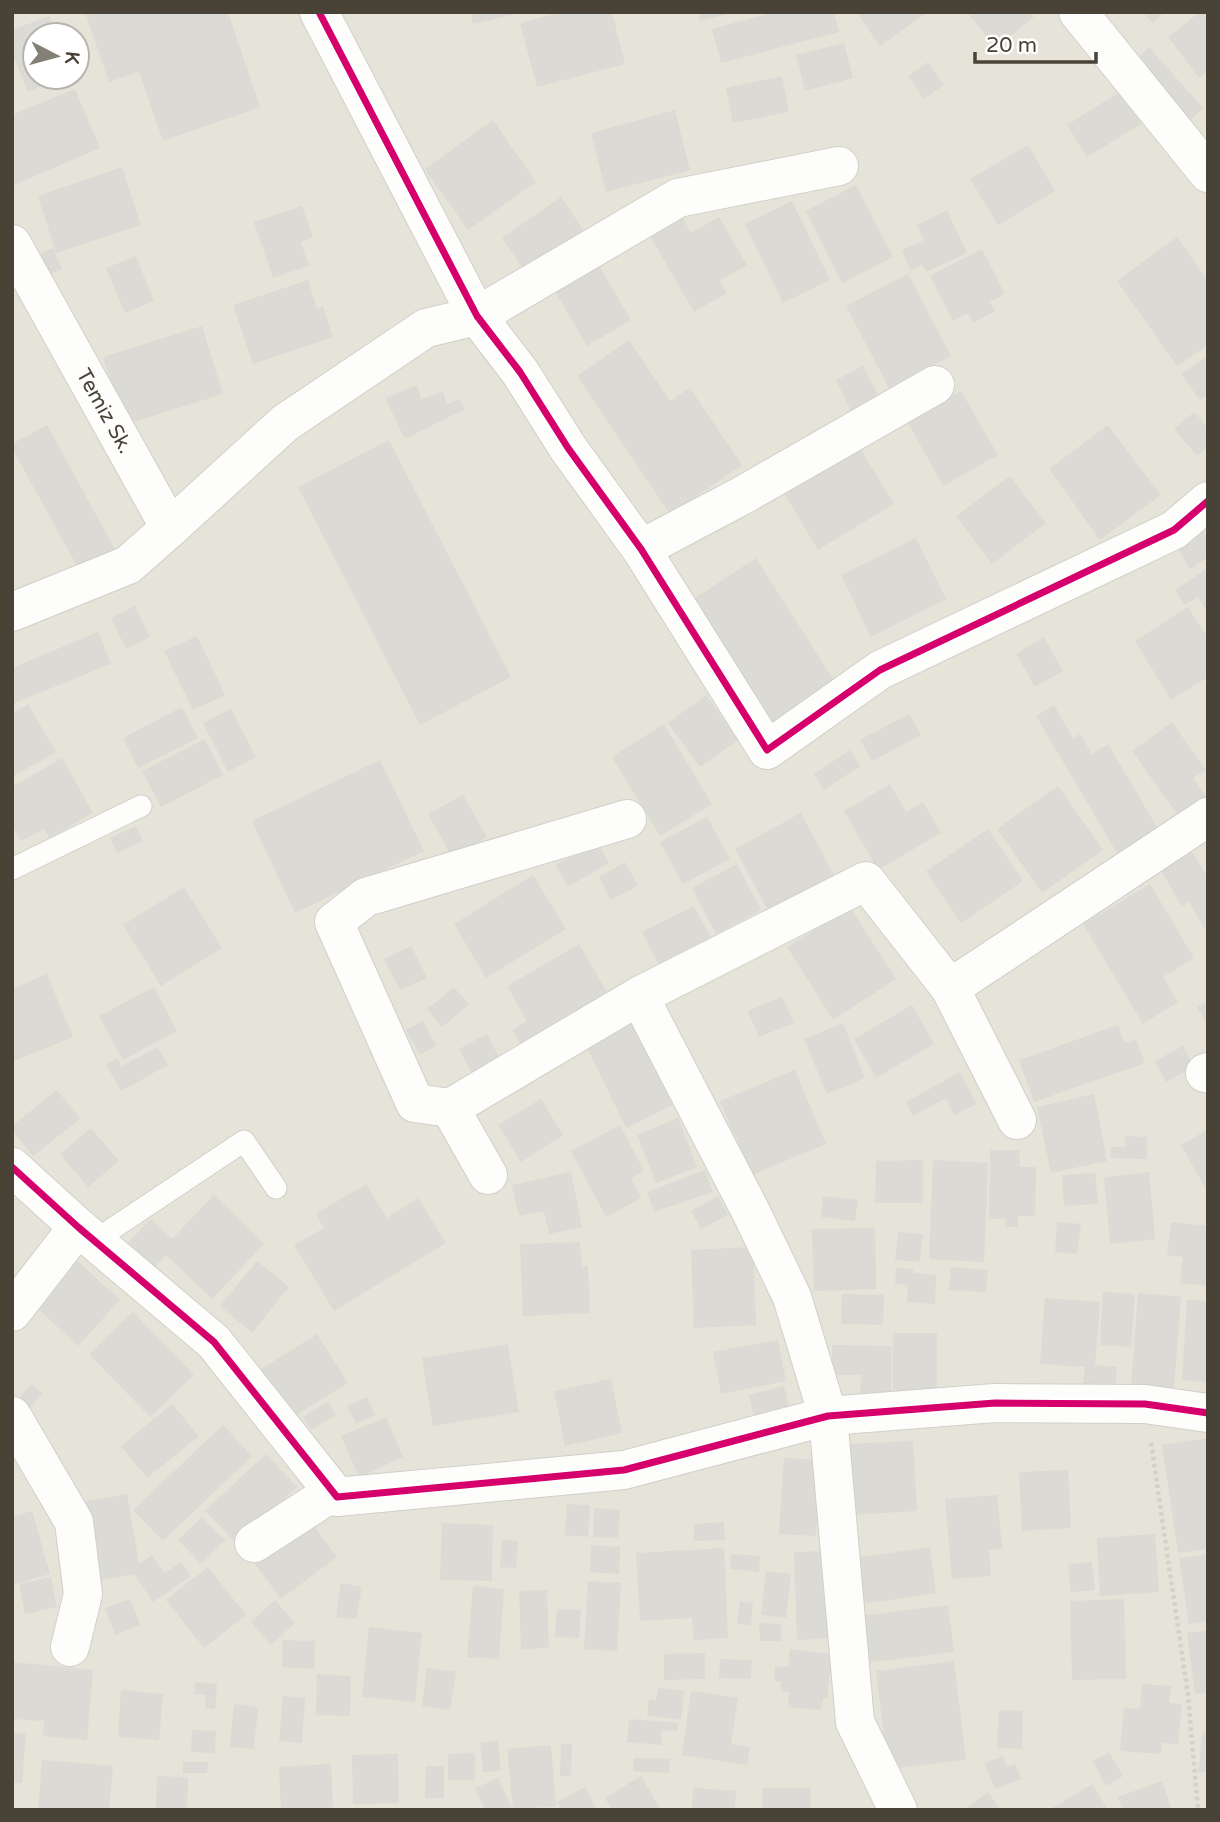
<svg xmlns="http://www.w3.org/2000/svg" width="1220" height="1822" font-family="'Varela Round',sans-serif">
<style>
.residential{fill:#e6e3d9;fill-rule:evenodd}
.building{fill:#dcdad4}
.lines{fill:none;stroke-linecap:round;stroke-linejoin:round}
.lane-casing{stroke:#d0cfc9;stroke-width:23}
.street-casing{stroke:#d0cfc9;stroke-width:40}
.path{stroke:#d2d1ca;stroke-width:4.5;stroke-dasharray:3.5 3.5;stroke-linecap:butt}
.lane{stroke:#fdfdfc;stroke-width:21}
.street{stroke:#fdfdfc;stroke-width:38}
.cycleway-casing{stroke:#fff;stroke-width:11}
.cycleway{stroke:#d6006c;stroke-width:7}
.labels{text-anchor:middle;stroke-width:5;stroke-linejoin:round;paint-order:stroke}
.street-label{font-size:21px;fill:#494337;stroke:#fff}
</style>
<rect width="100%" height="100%" fill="#f2f1ec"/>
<!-- residential -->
<path class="residential" d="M12,12H1208V1810H12ZM35,35H77V77H35Z"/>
<!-- building -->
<path class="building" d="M85,12H228L260,107L163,141L139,72L109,82Z
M470,12H521V13L473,24Z
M562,12H612L625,64L537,87L520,23Z
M698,12H733V13L700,21Z
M774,12H834L839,32L721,63L712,29Z
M856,12H928L880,46Z
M967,12H1030L1034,17L995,48Z
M1143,12H1165L1152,23Z
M1200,12H1208V71L1199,78L1168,37Z
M49,16L57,35H35V77H64L28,92L12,53V30Z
M844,43L853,78L805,91L796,55Z
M1149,47L1203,108L1183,127L1128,67Z
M928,62L944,85L924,99L908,76Z
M782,76L789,112L733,123L726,88Z
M75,89L100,148L12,186V115Z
M1121,91L1141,124L1087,157L1067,125Z
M675,110L690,170L606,192L591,133Z
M493,120L536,182L468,230L425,169Z
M1028,145L1055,191L998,225L970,179Z
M122,167L141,225L56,253L38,196Z
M856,185L893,257L842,283L806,211Z
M561,197L589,238L530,279L502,238Z
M792,201L830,280L783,303L745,224Z
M302,206L313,237L301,242L309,266L273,278L254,222Z
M947,210L967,253L926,272L922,265L910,270L902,250L924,240L917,225Z
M719,217L747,265L719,281L727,293L694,312L650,236L683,218L691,233Z
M1177,237L1208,281V345L1177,366L1117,281Z
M53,248L62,269L39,279L30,258Z
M982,249L1005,294L990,302L995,311L973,323L968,313L953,321L930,276Z
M136,256L154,301L125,313L106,268Z
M594,257L631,320L587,346L550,283Z
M908,274L951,356L889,388L846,306Z
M308,280L317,308L323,306L333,337L253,364L233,305Z
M202,326L223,394L124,425L103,357Z
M629,340L670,401L690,388L742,465L670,514L577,376Z
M1208,356V394L1200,400L1181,374Z
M863,366L880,399L852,413L836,380Z
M417,385L421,399L443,392L447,405L459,399L465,409L405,439L385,398Z
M961,391L998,455L943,486L907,421Z
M1194,412L1208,428V447L1197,456L1174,429Z
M47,425L118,555L82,575L12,448V444Z
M1108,425L1161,495L1100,540L1049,469Z
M389,440L511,677L420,725L298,487Z
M858,445L894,504L818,550L783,491Z
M1010,476L1046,523L992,564L956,516Z
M1203,531L1208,538V557L1190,569L1177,547Z
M916,538L946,599L871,637L841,575Z
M756,558L836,684L769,727L689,602Z
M1208,568V612L1198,597L1185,605L1175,590Z
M135,606L150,637L126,649L111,618Z
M1188,607L1208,638V677L1171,700L1135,641Z
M98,632L111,664L12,704V668Z
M197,636L225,695L193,710L164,651Z
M1044,637L1063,671L1035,687L1016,654Z
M706,695L738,740L700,767L668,723Z
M28,704L56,752L12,777V714Z
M1054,705L1073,738L1080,734L1092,754L1108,744L1158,829L1117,853L1036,716Z
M182,707L198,738L138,768L123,738Z
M231,709L256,757L228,772L203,723Z
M909,714L921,735L872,761L860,740Z
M1172,722L1206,770L1193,778L1207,798L1180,818L1132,751Z
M664,724L712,804L660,836L612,757Z
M205,739L223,775L161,807L142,771Z
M850,750L860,766L824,790L814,774Z
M62,758L93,813L49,838L44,829L21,841L12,825V787Z
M380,760L424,851L295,913L252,821Z
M890,784L906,812L923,802L941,833L878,870L844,811Z
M1058,786L1103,850L1042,893L997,829Z
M463,795L487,837L452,857L428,814Z
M801,813L835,877L769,912L735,849Z
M707,817L730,859L683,884L660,842Z
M136,826L143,841L117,853L110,838Z
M988,829L1023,881L961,923L926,871Z
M597,841L609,863L568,887L556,865Z
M1192,852L1208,877V934L1189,902L1182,906L1161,871Z
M625,862L638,886L611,900L599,877Z
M737,864L761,910L716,934L692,888Z
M533,875L566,929L486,978L454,924Z
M1150,884L1194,958L1163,977L1178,1002L1143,1024L1083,924Z
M184,887L222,948L161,986L123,925Z
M694,906L711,938L659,965L642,932Z
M850,907L896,979L833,1020L787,947Z
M579,944L610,997L523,1048L512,1030L527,1021L507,986Z
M411,946L427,978L400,990L384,959Z
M47,974L73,1037L12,1062V989Z
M154,987L177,1031L123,1060L99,1016Z
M454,987L469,1005L442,1027L427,1009Z
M782,997L794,1023L759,1037L748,1011Z
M1208,1001V1026L1197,1007Z
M912,1005L934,1044L876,1078L854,1039Z
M634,1017L676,1103L626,1128L584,1041Z
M423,1021L436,1046L420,1055L406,1030Z
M843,1023L865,1078L827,1094L804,1039Z
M1118,1025L1124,1043L1136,1039L1145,1063L1034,1102L1019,1060Z
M487,1034L501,1061L473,1075L459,1049Z
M1183,1046L1194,1067L1166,1082L1155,1061Z
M158,1047L168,1065L121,1091L106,1065L117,1058L121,1066Z
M795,1070L826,1144L752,1175L720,1101Z
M960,1072L977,1104L954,1115L946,1098L913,1116L906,1102Z
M57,1090L80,1119L33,1156L12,1130V1126Z
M1094,1094L1107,1161L1051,1173L1037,1107Z
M541,1099L563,1135L521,1162L498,1125Z
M678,1118L697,1167L656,1183L637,1135Z
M620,1125L644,1171L631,1178L641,1198L606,1217L571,1151Z
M91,1128L119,1161L88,1187L60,1154Z
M1205,1131L1208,1135V1193L1181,1145Z
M1125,1136L1147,1137V1159L1110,1158L1111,1147H1125Z
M990,1150H1019L1020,1167H1036L1035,1216H1018V1227H1005V1219H989Z
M923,1160V1203H875L876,1161Z
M933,1160L988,1163L984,1262L929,1259Z
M705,1170L713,1192L654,1212L647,1192Z
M571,1172L582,1227L549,1234L544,1211L519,1216L512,1185Z
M1149,1172L1155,1239L1110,1244L1104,1177Z
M1095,1173L1098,1204L1064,1206L1062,1175Z
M366,1184L387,1218L418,1198L446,1243L334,1311L294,1245L324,1228L316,1214Z
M214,1195L264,1244L212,1299L166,1255L148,1273L123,1248L151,1219L172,1239Z
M718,1196L728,1215L701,1229L691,1211Z
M823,1196L858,1200L855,1221L821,1217Z
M1057,1222L1081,1224L1077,1254L1055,1252Z
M1171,1222L1208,1226V1286L1180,1283L1183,1257L1167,1255Z
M875,1228L876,1289L814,1291L812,1229Z
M898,1232L923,1234L920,1262L895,1260Z
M580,1242L582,1266H588L590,1313L523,1316L520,1244Z
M753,1247L756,1325L694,1328L691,1250Z
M72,1256L120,1300L78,1346L31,1302Z
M257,1261L289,1287L252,1333L220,1306Z
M951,1267L988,1270L986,1292L949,1290Z
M896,1268L913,1269V1273L936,1275L935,1304L907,1302L908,1285L895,1284Z
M1103,1292L1135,1294L1131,1347L1100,1345Z
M1138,1293L1181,1297L1174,1389L1131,1386Z
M842,1294L884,1295L883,1325L841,1324Z
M1045,1298L1100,1302L1095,1365L1117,1367L1115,1389L1083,1386L1085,1367L1040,1364Z
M1187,1300L1208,1301V1382L1182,1380Z
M133,1312L194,1375L150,1417L89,1354Z
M893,1333H937V1404H893Z
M317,1334L348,1383L290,1419L260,1370Z
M778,1340L786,1381L721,1394L713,1352Z
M508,1344L519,1412L433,1426L422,1358Z
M832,1345L892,1346L891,1404L860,1403L861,1375H832Z
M611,1379L622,1433L565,1446L554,1391Z
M32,1384L43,1394L23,1414L13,1404Z
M784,1386L789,1409L754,1417L749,1395Z
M367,1397L375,1415L356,1424L347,1406Z
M328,1402L336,1415L311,1430L303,1417Z
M172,1404L199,1436L147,1478L121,1446Z
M386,1417L403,1457L359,1477L341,1436Z
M223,1425L252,1456L163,1541L133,1510Z
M1208,1438V1549L1178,1553L1162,1445Z
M913,1441L917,1511L849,1515L845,1444Z
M266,1454L297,1487L237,1544L205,1511Z
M784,1458L820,1460L816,1536L779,1534Z
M1068,1470L1071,1528L1022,1531L1019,1472Z
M127,1494L139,1564L152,1555L165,1573L181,1562L191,1576L153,1602L134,1574L97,1581L84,1502Z
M997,1495L1002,1549L989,1550L991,1576L952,1579L945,1499Z
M567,1504L590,1505L588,1537L565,1535Z
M594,1508L620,1510L618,1538L593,1537Z
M32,1511L50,1574L12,1585V1517Z
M306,1515L337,1557L281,1599L250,1557Z
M202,1517L225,1540L201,1564L178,1540Z
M724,1522L725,1540L694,1541V1524Z
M442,1523L493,1525L492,1581L440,1580Z
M1155,1534L1159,1592L1100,1596L1097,1538Z
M502,1540L518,1541L516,1568L500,1567Z
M591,1545L620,1547L619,1574L590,1572Z
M930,1547L936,1593L856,1605L849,1559Z
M724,1548L728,1638L694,1640L692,1618L640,1621L636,1553Z
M831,1551L834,1638L797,1640L794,1552Z
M731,1554L760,1556L759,1572L730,1569Z
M1208,1554V1621L1189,1624L1179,1558Z
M1092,1562L1095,1590L1071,1592L1068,1564Z
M208,1567L246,1615L204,1648L166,1600Z
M766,1571L791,1574L786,1618L761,1615Z
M51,1577L57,1607L25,1614L19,1584Z
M588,1581L621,1583L617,1651L584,1649Z
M341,1583L362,1587L356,1619L336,1617Z
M473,1586L504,1589L499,1659L467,1657Z
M547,1590L549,1648L521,1649L519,1591Z
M130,1599L140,1625L115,1635L105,1608Z
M1124,1599L1126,1679L1072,1680L1070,1601Z
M275,1600L295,1623L271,1645L251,1622Z
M740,1601L753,1603L751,1625L737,1624Z
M948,1605L954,1652L865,1663L859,1616Z
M557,1609L581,1610L579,1638L555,1637Z
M759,1623L781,1624V1641H760Z
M369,1627L422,1633L415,1702L362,1697Z
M1208,1630V1692L1195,1694L1187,1633Z
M283,1640L315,1641L314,1669L282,1667Z
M790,1649L832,1654L827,1698H823L821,1710L788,1707L789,1692L781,1691V1682L774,1681L775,1666L788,1667Z
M705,1653V1679L664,1680V1654Z
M720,1659L752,1660L751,1679L719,1678Z
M954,1661L966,1760L888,1769L876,1671Z
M12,1662L93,1670L87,1740L43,1736L44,1721L12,1719Z
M427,1668L456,1672L450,1710L422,1706Z
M317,1674L351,1676L350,1716L316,1715Z
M195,1682L217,1684L215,1709L205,1708L206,1695L194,1694Z
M1142,1684L1171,1686L1169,1703L1182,1704L1178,1744L1162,1743L1161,1754L1120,1751L1124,1708L1140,1709Z
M658,1688L684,1691L681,1720L647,1715L649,1699L656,1700Z
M121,1690L163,1694L159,1740L118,1737Z
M691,1691L738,1698L731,1744L750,1747L747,1765L682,1755Z
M283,1696L305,1698L302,1743L279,1741Z
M234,1704L258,1707L254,1749L230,1747Z
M999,1710L1023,1711L1022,1749L997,1748Z
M629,1719L678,1723L677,1731L662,1730L661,1745L627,1742Z
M192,1730L216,1731L215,1753L191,1752Z
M1203,1731H1208V1773L1198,1772Z
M12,1733L26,1734L22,1783L12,1782Z
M498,1741L501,1771L483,1772L480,1743Z
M561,1744H572L571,1776H560Z
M551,1745L556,1806L513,1810L507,1749Z
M1109,1752L1123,1776L1106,1786L1093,1761Z
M475,1753V1780H448V1754Z
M398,1754L399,1803L353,1804L352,1755Z
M1003,1756L1007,1767L1015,1764L1021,1779L995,1789L985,1763Z
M634,1758L670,1759L669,1773L633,1771Z
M42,1760L113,1766L109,1810H38Z
M183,1762H208L207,1773H183Z
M331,1764L333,1810H281L279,1767Z
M426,1766H444V1798H425Z
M157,1776L188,1777L187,1810H156Z
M641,1776L661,1810H612L605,1798Z
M498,1778L513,1810H485L475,1788Z
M1162,1781L1172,1810H1122L1118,1797Z
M1092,1784L1108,1810H1049Z
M585,1787L597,1810H562L557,1802Z
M693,1788L736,1791L735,1810H692Z
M763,1788H811L810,1810H762Z
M988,1792L1001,1810H963Z"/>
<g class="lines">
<!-- lane casing -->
<g class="lane-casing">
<path id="lane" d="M12,869L141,806
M94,1241L244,1141L276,1188"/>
</g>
<!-- street casing -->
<g class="street-casing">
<g id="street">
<path d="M319,12L477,316L520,372L568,448L641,549L767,750L880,670L1174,530L1208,501"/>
<path d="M1078,12L1208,173"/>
<path id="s1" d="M12,244L170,528L128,565L12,612"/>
<path d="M170,528L285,423L426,328L477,316L678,198L839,166"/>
<path d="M641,549L743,495L935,385"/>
<path d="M950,988L1208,817"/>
<path d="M639,996L751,1212L792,1297L828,1416L855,1722L898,1810"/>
<path d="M1205,1073L1208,1072"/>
<path d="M450,1108L415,1103L334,922L366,897L627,819"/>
<path d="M12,1167L78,1227L214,1342L337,1497L624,1470L828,1416L995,1403L1145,1404L1208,1413"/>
<path d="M488,1175L450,1108L639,996L866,881L950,988L1017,1120"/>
<path d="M12,1312L78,1227"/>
<path d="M12,1416L74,1522L83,1594L70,1647"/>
<path d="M254,1543L333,1492"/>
</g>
</g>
<!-- path -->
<path class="path" d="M1151,1443L1188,1695L1198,1810"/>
<!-- lane -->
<use href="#lane" class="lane"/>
<!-- street -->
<use href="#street" class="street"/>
<!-- cycleway casing -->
<g class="cycleway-casing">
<path id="cycleway" d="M319,12L477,316L520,372L568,448L641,549L767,750L880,670L1174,530L1208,501
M12,1167L78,1227L214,1342L337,1497L624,1470L828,1416L995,1403L1145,1404L1208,1413"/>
</g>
<!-- cycleway -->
<use href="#cycleway" class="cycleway"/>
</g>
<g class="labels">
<!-- street labels -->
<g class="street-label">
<text dy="7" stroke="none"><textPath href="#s1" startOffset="191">Temiz Sk.</textPath></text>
</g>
</g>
<!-- border -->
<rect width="1220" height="1822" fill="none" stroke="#494337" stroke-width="28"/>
<!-- north arrow -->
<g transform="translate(56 56) rotate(96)"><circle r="33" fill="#ffffff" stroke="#b6b4af" stroke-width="2"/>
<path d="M0-5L12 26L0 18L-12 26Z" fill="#848076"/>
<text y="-10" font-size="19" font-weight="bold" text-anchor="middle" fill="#494337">K</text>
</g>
<!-- scale -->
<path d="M975 52v10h121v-10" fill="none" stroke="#494337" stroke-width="3.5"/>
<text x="986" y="52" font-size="21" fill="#494337" stroke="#ffffff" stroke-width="5" paint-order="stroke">20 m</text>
</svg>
